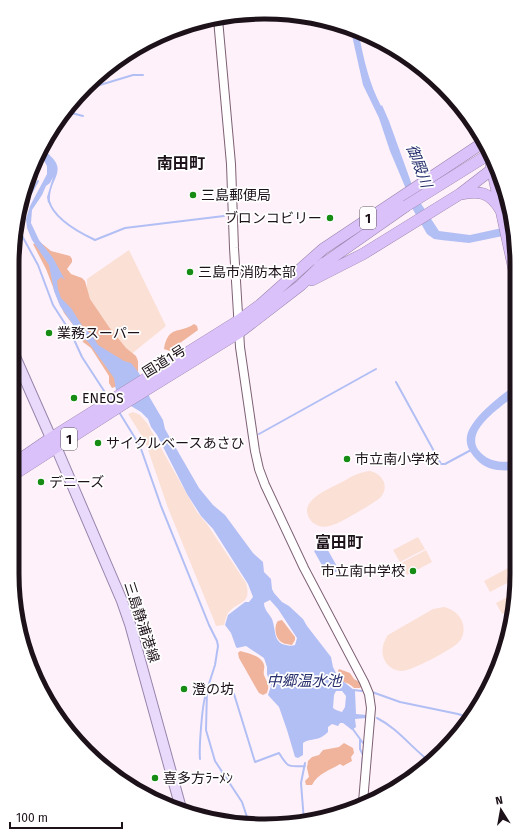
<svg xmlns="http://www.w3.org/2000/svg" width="529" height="838" font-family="'Fira Sans','Noto Sans JP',sans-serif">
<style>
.green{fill:#fae0d5}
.forest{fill:#efb49b}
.water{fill:#b2bff4;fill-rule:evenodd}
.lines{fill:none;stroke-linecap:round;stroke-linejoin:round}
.stream{stroke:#b2bff4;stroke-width:2}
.minor-casing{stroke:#7d6174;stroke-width:10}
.major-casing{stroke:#9884ab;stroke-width:12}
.highway-casing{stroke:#9884ab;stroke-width:12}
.minor{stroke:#fff;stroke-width:8}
.major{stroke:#e9dafb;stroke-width:10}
.highway{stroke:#dbc1f9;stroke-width:11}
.highway-bridge-casing{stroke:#9884ab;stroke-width:12;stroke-linecap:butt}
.highway-bridge{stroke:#dbc1f9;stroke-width:11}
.poi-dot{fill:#178c15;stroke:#fff;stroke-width:1.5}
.labels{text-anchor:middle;stroke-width:3.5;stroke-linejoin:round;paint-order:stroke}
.shield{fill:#fff;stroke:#61595f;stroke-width:1}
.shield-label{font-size:13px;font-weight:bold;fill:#1d121a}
.poi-label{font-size:14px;fill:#1d121a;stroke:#fff;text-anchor:start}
.street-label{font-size:14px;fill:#1d121a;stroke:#fff}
.water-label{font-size:15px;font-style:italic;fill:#272f6d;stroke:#fff}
.quarter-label{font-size:16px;font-weight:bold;fill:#1d121a;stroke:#fff}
.rim{fill:none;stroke:#1d121a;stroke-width:5}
</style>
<rect width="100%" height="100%" fill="#fff1fa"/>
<!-- green -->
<path class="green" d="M129,250L166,326L129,356L87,296V279Z
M133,412L140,415L147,423L197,512L207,524L246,583C252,605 239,600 228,613C226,617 225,621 224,625L216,626L213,618L168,508L145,441L128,414Z
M370,471C383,474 390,487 380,498C372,504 338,525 329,526C323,528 317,526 312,522C294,502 329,489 342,482C351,477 359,472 370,471Z
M418,537L425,549L400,562L393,550Z
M426,550L432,562L407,575L401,563Z
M508,568L513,580L490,592L484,581Z
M515,593V607L502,614L496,603Z
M444,607C460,610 470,628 459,642C453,649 411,671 402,671C395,671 388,667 385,661C380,652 383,642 388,635L433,609Z"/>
<!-- forest -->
<path class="forest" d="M40,242L51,251L70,256L72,259V262L67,269L71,274L82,278L85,281L90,299L109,327L126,348L136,356L138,361V374L120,385L112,388L109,383V376L91,348L83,342L77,330L64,313L58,300L46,269L33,244Z
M194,324L197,326L198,330L180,343L176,349L170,351L164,349C168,325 179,334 194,324Z
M282,620L295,637V640L292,645C287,644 282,644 279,640C275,636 274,625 278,621Z
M240,651C248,653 262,656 264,665C265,668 263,671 264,675C267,683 270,684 267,693L263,695L259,693L256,688L239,658L238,653Z
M339,669L350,673L354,679L361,683L362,686L360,688H354C345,679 343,687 338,671Z
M344,743L353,748L354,753L351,757L352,761L343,766L340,764C329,771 318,773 312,785H306L305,781L309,777L307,768L308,761L312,757L319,755L323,750L339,747Z"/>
<!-- water -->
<path class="water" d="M351,31L359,35C364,60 369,83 381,106L382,105L389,121L416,196L439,231L470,235L511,226L513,234L469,243L441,240L434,239L427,234L408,201L406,189L390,151L379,118L363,85Z
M42,149C73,171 48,176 50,202L48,203L47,197L53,177L50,183L46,186L42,195L32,210L31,223L39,240L53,258L65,280L61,277L57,281L58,289L61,298L71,308L83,327L92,335L98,345L124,361L131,363L139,373L150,398L163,420L165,429L199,488L213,505L225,515L253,553L263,562L264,572L271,579L272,589L274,593L282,602L289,606L303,619L307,626L331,657L333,667L338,677L355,691L356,714L367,715V718L355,719L356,727L352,730L343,723H340L338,726L332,724L328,727V732C325,735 321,738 316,739C311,740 307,740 303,743V755L298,758L295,757L287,730L279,707L268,695L271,686L267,674V667L264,658L246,646L237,648L236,647L231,633L225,625L228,615L245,602H249L253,597L248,584L213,529L201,516L187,494L157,435L151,427L148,419L141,412L131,406L116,391L114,378L89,343L86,340H85L80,331L76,329L60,306L54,291L49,265L32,240L27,228L26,219L30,206L47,174V166L40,154ZM270,600L278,609L297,638L295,645C292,646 289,646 286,645C273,643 276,629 272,619C269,613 264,610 264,603ZM336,691H342L346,696L345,707L342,712L336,710L333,708L334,695Z
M516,384V395C501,407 460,433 481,453C490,462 503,463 516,461L515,470C500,471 487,471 476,459C472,454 468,450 467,443C463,422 501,396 516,384Z
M325,545L339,570L328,576L314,551Z"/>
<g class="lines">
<!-- stream -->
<path class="stream" d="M90,88L133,75H143
M64,111L83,116
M38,181L24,206L20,224V232L38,265L53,305L71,333L82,357L108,397
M49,201C54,219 78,232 95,240L125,228L224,216
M396,382L441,464H445L471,450
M119,412L140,446L161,506L209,625L217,641L218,646L215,665L207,690L206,730L215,761L242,802L249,823
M259,434L376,369
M353,690L362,691
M372,692L400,702L458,714L470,718
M234,694L255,762L279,753C289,769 288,766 305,766
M377,718C397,728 411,747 429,761
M352,728L363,743
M360,740V749L363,755L362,766
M200,759C199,750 202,699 207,692
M304,821L301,783L305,763"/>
<!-- minor casing -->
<g class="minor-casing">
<path id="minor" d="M218,19L231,164L234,248L240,347L255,451L259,469L265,485L304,568L364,682L369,694L371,708L363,802"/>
</g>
<!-- major casing -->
<g class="major-casing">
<path id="major" d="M13,352L51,438L56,447L122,601L130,624L182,812"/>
</g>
<!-- highway casing -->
<g class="highway-casing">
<path id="highway" d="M491,164L516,279
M462,194C480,190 490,193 500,209
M319,267L406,206
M312,280L363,254L460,194L495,167
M13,464L51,438L238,321L260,305L323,249L484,142
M13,475L125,403L240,332L301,285L324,263"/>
</g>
<!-- minor -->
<use href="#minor" class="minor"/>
<!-- major -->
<use href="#major" class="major"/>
<!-- highway -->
<use href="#highway" class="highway"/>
<!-- highway-bridge casing -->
<g class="highway-bridge-casing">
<path id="highway-bridge" d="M406,206L491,153"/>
</g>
<!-- highway-bridge -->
<use href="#highway-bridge" class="highway-bridge"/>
</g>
<!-- markers -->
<g class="poi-dot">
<circle cx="193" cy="195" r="4"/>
<circle cx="330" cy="218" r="4"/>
<circle cx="190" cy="272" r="4"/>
<circle cx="49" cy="333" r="4"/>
<circle cx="74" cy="398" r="4"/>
<circle cx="98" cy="443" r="4"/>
<circle cx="347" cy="459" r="4"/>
<circle cx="41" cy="482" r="4"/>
<circle cx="413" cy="571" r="4"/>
<circle cx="184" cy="689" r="4"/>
<circle cx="155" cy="778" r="4"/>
</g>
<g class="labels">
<!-- shield labels -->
<g class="shield">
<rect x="360" y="207" width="16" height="22" rx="3"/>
<rect x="61" y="428" width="16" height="22" rx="3"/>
</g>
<g class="shield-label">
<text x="368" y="223">1</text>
<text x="69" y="444">1</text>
</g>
<!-- poi labels -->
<g class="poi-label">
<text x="201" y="200">三島郵便局</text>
<text x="322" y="223" text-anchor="end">ブロンコビリー</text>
<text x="198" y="277">三島市消防本部</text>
<text x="57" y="338">業務スーパー</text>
<text x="82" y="403">ENEOS</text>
<text x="106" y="448">サイクルベースあさひ</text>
<text x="355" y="464">市立南小学校</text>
<text x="49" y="487">デニーズ</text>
<text x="405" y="576" text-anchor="end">市立南中学校</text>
<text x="192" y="694">澄の坊</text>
<text x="163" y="783">喜多方ﾗｰﾒﾝ</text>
</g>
<!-- street labels -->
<g class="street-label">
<text transform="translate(164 361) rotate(-32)" y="5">国道1号</text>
<text transform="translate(142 622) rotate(72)" y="5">三島静浦港線</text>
</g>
<!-- water labels -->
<g class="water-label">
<text transform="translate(419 166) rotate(69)" y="5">御殿川</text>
<text x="304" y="686">中郷温水池</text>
</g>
<!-- quarter labels -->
<g class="quarter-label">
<text x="181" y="169">南田町</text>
<text x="339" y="548">富田町</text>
</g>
</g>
<!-- crop -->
<path d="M0 0H529V838H0ZM264 19H265A245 245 0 0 1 510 264V574A245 245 0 0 1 265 819H264A245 245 0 0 1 19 574V264A245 245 0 0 1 264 19Z" fill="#fff" fill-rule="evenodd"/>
<path class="rim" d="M264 19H265A245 245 0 0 1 510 264V574A245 245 0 0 1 265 819H264A245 245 0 0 1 19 574V264A245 245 0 0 1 264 19Z"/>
<!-- north arrow -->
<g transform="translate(501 810) rotate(349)" stroke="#ffffff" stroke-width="3" paint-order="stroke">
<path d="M0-3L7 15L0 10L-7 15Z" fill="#1d121a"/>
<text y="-6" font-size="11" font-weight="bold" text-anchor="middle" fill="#1d121a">N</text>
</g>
<!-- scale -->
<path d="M10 822v6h112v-6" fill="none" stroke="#1d121a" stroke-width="2"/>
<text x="16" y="822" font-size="12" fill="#1d121a" stroke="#ffffff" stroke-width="3" paint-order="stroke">100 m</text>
</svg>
